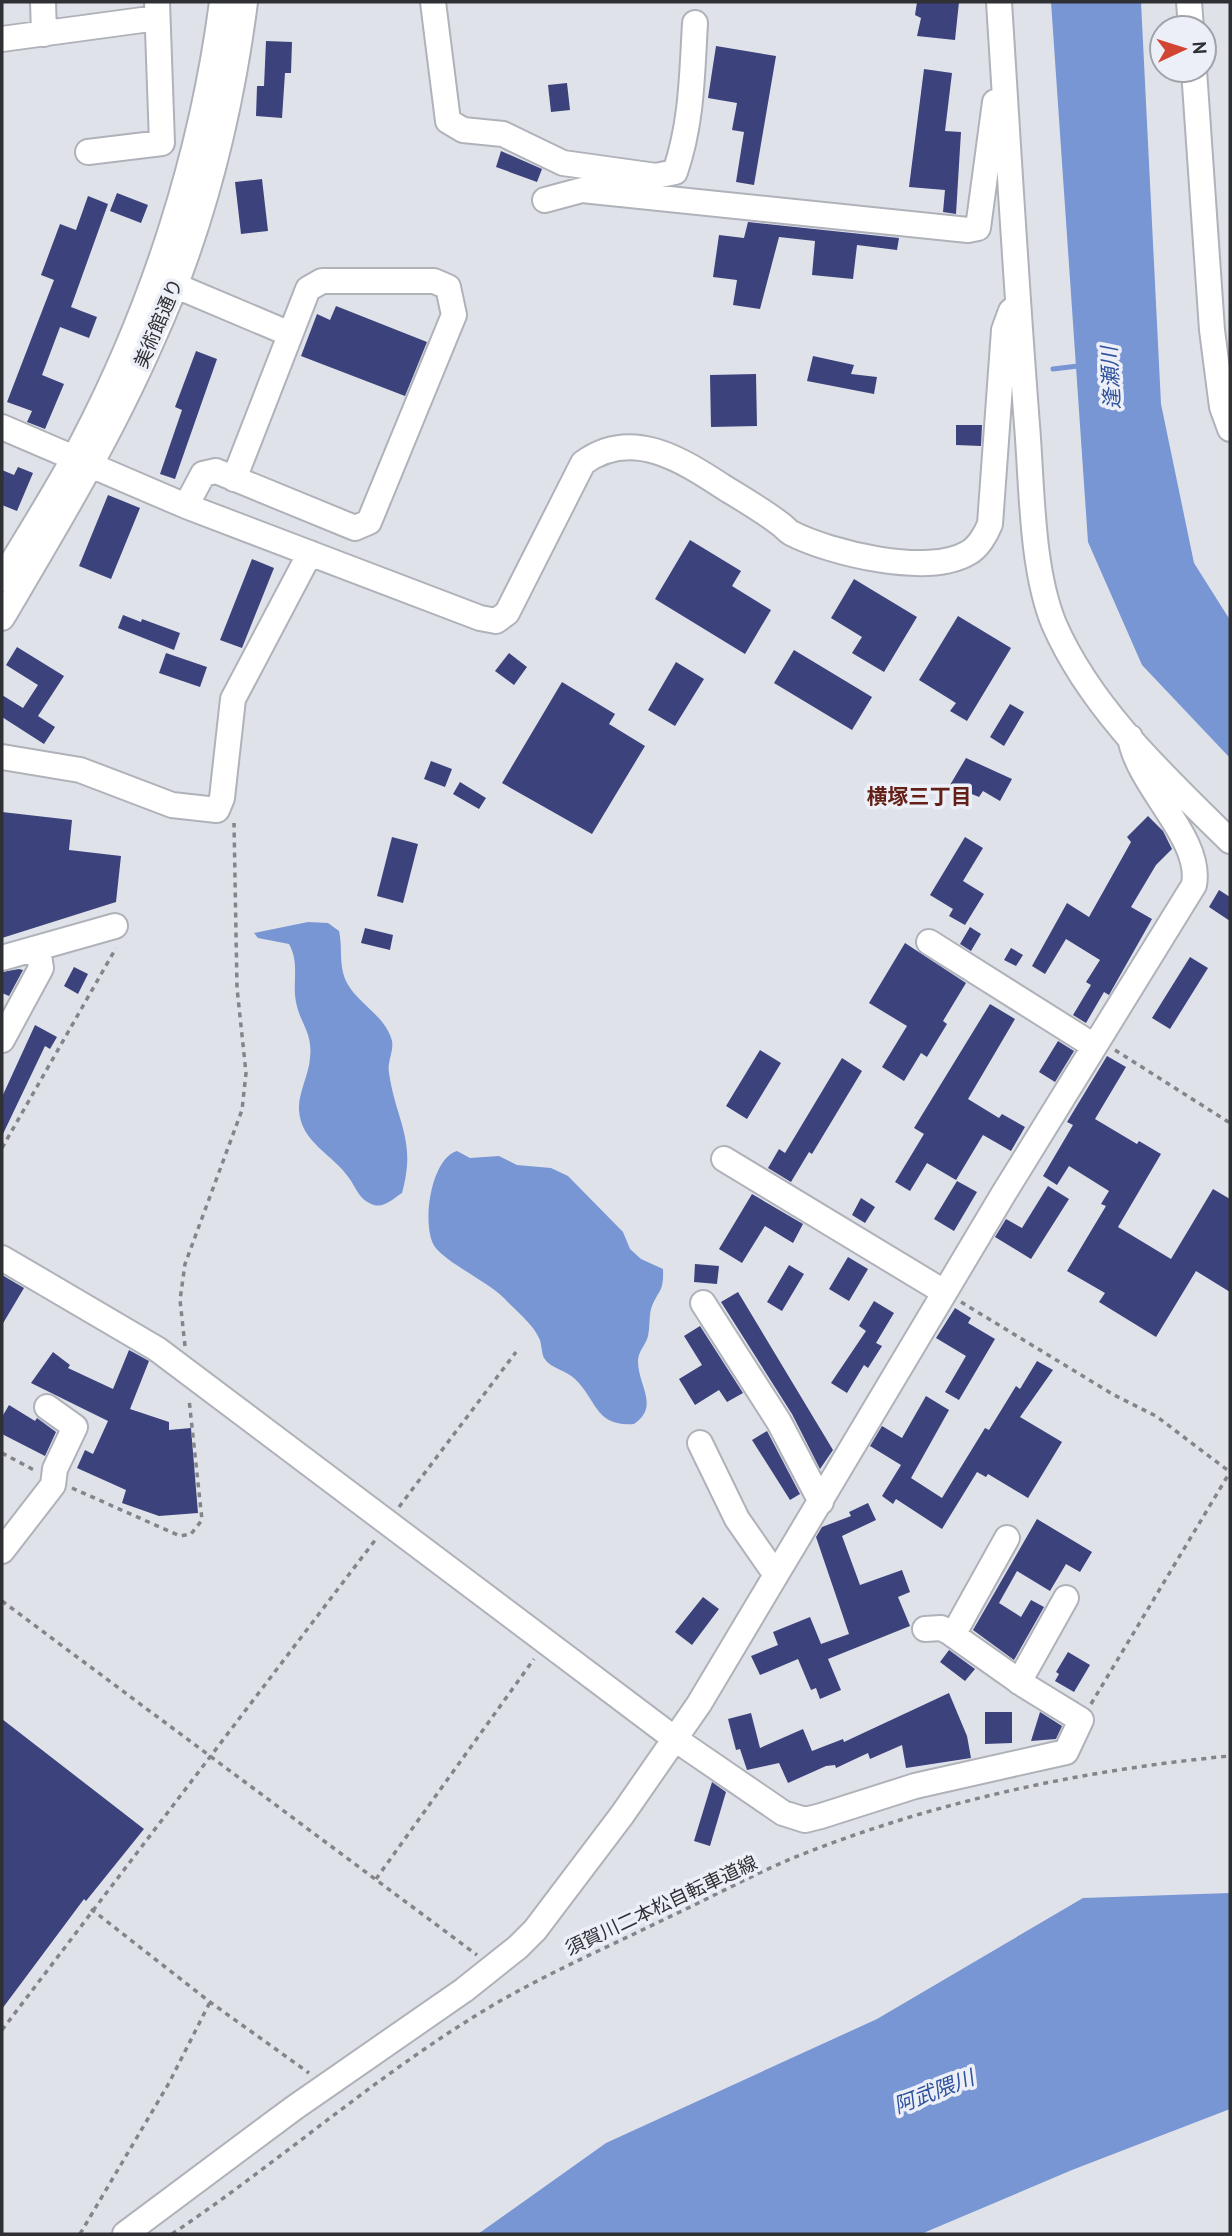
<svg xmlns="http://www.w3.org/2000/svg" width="1232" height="2236" font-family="'PT Sans','Noto Sans JP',sans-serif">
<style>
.water{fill:#7896d3}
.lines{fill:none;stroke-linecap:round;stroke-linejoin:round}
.stream{stroke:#7896d3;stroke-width:5}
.building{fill:#3c427c}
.minor-casing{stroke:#b0b2ba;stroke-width:28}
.path{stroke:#84858b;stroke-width:3.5;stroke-dasharray:5 5;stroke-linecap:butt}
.minor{stroke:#fff;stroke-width:24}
.labels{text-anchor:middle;stroke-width:7;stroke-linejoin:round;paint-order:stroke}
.street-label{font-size:19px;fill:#2f3033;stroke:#edeff8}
.water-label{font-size:21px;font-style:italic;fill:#30539d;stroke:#edeff8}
.neighbourhood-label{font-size:21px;font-weight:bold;fill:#642017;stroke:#edeff8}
</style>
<rect width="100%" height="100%" fill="#e0e2ea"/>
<!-- water -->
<path class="water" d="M1051,2H1141L1161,404L1194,563L1230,620V758L1142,665L1088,542Z
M308,922L328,923L339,931C343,948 338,966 347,983C358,1004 386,1016 392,1041C394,1051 387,1062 389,1073C396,1121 417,1140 402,1193C394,1198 384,1208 374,1205C359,1200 357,1189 349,1178C333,1154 301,1143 299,1110C298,1093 309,1075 310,1058C313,1032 300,1024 296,1002C292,981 300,964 289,944L258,938L254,933Z
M457,1151L470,1158L499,1156L517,1165L551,1168L568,1176L623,1232L630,1249L641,1259L663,1269C664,1294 658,1289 651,1309C649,1317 650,1327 648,1336C646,1345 638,1351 638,1361C638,1386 660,1406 634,1424C595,1427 597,1400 575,1379C566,1370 551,1369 544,1358C541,1352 542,1344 539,1338C534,1325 513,1308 504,1298C488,1282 447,1263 435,1247C421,1227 430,1159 457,1151Z
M1230,1893V2109L1072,2170L921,2234H478L606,2143L877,2019L1083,1898Z"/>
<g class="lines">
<!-- stream -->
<path class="stream" d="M1053,369L1078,366"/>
</g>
<!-- building -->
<path class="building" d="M917,2H959L955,40L917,36L921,18L915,15Z
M266,41L292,42L291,73H285L282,118L256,116L257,86H264Z
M716,46L776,56L754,185L736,182L744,132L732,130L737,103L708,98Z
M924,69L952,73L945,131L961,132L956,214L943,212L945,190L909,187Z
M567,83L570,110L551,112L548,85Z
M501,151L542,169L537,182L496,167Z
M262,179L268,231L241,234L235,182Z
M117,193L148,205L141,223L110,211Z
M88,196L108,204L71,307L97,317L89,338L60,327L42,375L64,384L45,429L27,422L32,411L7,402L54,280L41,275L60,224L76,230Z
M748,222L899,238L897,250L857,245L853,279L812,275L815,241L779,237L760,309L733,305L737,280L713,277L719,235L744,238Z
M336,306L427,342L405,396L301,356L317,314L330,320Z
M196,351L217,359L175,479L160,474L182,410L175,407Z
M813,356L854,365L851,374L877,377L874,394L807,381Z
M756,374L757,426L711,427L710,375Z
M956,425H982L981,446L956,445Z
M18,467L33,473L17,511L2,505V470L14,475Z
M108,495L140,508L111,579L79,566Z
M690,540L741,571L732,586L771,610L745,654L655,599Z
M252,559L274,568L242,648L220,640Z
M854,579L917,617L884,672L852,653L862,637L831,618Z
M123,615L141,622L142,619L180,633L174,650L118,628Z
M958,616L1011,648L967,721L950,711L956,703L919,680Z
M17,647L64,676L38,716L55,727L44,744L2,717V695L23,708L38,685L6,665Z
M794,650L872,697L852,730L774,683Z
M166,653L207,667L200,687L159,673Z
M509,653L527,667L514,685L495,671Z
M676,662L704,679L675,726L648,710Z
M562,682L615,714L609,724L645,746L592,834L502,783Z
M1010,704L1024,712L1004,746L990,737Z
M966,758L1012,779L1000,801L983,791L979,797L950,785Z
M431,761L452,769L445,787L424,779Z
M460,782L486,798L479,809L453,794Z
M2,812L72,820L69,850L121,856L116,902L2,938Z
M1148,816L1163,831L1172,849L1156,865L1131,907L1152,919L1109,995L1104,992L1086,1023L1073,1015L1091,985L1086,982L1100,960L1066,939L1045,974L1032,966L1067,903L1089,917L1131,842L1127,837Z
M392,837L418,844L403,903L377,896Z
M965,837L983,848L963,881L984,894L965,925L949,916L953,909L930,895Z
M1219,890L1230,897V921L1209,907Z
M970,927L981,934L971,951L960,944Z
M365,928L393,935L390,950L361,943Z
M905,943L966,983L943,1021L947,1024L927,1057L921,1053L904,1081L882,1067L907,1026L869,1003Z
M1011,948L1023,955L1016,966L1004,960Z
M1190,957L1208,968L1170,1029L1152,1018Z
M74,967L88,974L78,994L64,986Z
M19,969L23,970L9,996L2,993V972Z
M990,1004L1015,1019L968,1099L999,1118L1002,1114L1025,1127L1011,1151L983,1135L956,1180L927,1163L910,1191L895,1182L924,1134L914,1128Z
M35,1025L57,1037L50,1049L45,1046L2,1136V1097Z
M1058,1041L1074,1051L1055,1082L1039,1072Z
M760,1050L781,1063L747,1119L726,1106Z
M1107,1056L1126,1067L1095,1119L1137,1144L1139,1141L1161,1154L1118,1227L1171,1259L1213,1189L1230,1199V1292L1196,1271L1156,1337L1099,1302L1105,1293L1067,1271L1106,1206L1101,1204L1109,1191L1069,1166L1057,1185L1043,1176L1073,1125L1067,1122Z
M842,1058L862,1071L812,1154L809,1152L791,1182L768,1168L779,1149L785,1153Z
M957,1181L977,1192L954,1231L934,1219Z
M1048,1186L1069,1199L1031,1259L995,1237L1006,1219L1022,1228Z
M752,1194L803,1224L793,1243L765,1226L742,1263L719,1249Z
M861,1198L875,1207L865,1223L852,1215Z
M848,1257L868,1269L849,1301L829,1289Z
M695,1264L719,1266L717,1284L694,1282Z
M789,1265L804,1274L782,1311L767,1302Z
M2,1275L24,1288L2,1325Z
M738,1292L833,1450L820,1469L792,1414L721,1302Z
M874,1301L894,1313L876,1343L882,1346L868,1368L864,1365L847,1393L831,1383L866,1331L859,1326Z
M955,1308L971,1318L968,1323L995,1339L959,1400L945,1392L966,1356L936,1338Z
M700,1326L743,1393L727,1402L719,1390L695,1405L679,1379L702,1365L684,1336Z
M129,1350L149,1361L130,1409L169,1422V1430L191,1428L198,1513L159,1516L122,1503L126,1490L77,1468L85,1450L93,1454L108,1421L31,1383L53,1352L70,1365L68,1368L113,1389Z
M1037,1361L1053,1370L1020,1417L1062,1442L1028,1498L988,1474L986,1477L977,1472L942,1529L896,1499L893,1504L882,1496L901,1465L870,1446L882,1426L902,1438L926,1396L949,1410L911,1478L942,1498L985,1428L989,1430L1016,1386L1020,1389Z
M9,1405L35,1421L37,1418L56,1432L45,1456L2,1434V1417Z
M767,1431L800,1494L790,1500L752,1440Z
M868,1503L876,1520L842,1536L860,1585L902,1570L910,1592L898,1597L910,1626L828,1659L841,1690L820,1699L816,1688L811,1690L798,1659L760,1675L751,1656L778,1645L773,1632L810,1617L821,1644L849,1634L816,1537L822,1527L851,1516L849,1512Z
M1037,1519L1092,1552L1080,1572L1066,1564L1050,1591L1017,1571L999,1603L1021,1617L1031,1600L1044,1607L1014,1660L973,1630Z
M703,1597L719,1609L692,1645L675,1632Z
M949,1650L975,1669L965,1681L940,1662Z
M1068,1652L1090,1665L1074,1692L1055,1681L1059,1674L1056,1672Z
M949,1693L967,1736L971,1758L906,1768L902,1745L870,1759L868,1753L836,1768L835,1765L826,1766L788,1783L779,1763L747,1770L740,1749L736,1750L728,1719L751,1713L760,1748L803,1729L812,1751L843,1739L844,1742Z
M985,1712H1012V1743L985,1744Z
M1040,1712L1062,1726L1056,1739L1031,1741Z
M2,1719L144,1829L86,1901L84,1899L2,2009Z
M712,1782L726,1792L710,1846L694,1841Z"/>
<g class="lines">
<!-- minor casing -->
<g class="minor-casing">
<path id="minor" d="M43,2L44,34
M433,2L448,121L463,130L503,134L563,163L656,176L675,172C692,123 692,74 695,23
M999,2C1008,143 1016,284 1027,425C1032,485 1031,568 1054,624C1091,709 1165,777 1230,841
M1189,2L1191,28
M2,39L157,18
M1194,70L1212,330L1222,407L1230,429
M88,152L162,143L157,2
M545,200L582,190L968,230L978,228L995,102
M174,285L290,334
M2,427L186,506L480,618L496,621L507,613L583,463C632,427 682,460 725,488C743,499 762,510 779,523C784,526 786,530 791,533C830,553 928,577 968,553C978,548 986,534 990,524L1004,330L1011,311L1018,305
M186,506L203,474L216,471L355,528L369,522L454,315L448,287L434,281H322L308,289L234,479
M2,579C29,534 58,489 83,441C154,305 202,154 222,2
M2,618C55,528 109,439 151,343C200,236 230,119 245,2
M2,757L80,770L172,805L217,810L222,798L233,699L310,553
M929,942L1094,1046
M2,958L115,926
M2,1040L41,968L38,948
M724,1159L944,1292
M2,1258L157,1349L675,1739L783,1813L805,1820L821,1816L915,1786L1066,1752L1081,1720L1024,1685L949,1632L941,1628L925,1629
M703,1303L779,1422L821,1502
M700,1443L737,1519L776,1575
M2,1551L53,1485L55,1469L75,1427L47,1407
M953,1635L1007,1538
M1019,1682L1066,1598
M125,2234L294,2108L464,1990L518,1947L535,1930L622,1815L699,1704L1004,1193L1194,885C1203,838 1138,787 1130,737"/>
</g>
<!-- path -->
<path class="path" d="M1115,1050L1230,1123
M2,1148L116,948
M961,1302L1114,1395L1156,1416L1230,1472
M185,1346L180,1300L185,1264L242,1110L246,1073L237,988L234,823
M2,1453L34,1470
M72,1488L180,1536L191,1534L202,1520L189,1399
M399,1507L516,1352
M2,1601L477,1955
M1091,1704L1230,1472
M376,1879L534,1659
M91,1909L210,2002L309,2073
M2,2030L376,1539
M80,2234L169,2083L210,2002
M172,2234C281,2161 381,2071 495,2004C550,1972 608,1947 665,1919C708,1899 750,1876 793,1858C932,1802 1081,1770 1230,1756"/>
<!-- minor -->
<use href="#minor" class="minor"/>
</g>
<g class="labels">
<!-- street labels -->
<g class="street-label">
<text transform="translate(158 323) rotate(-67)" y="7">美術館通り</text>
<text transform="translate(661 1905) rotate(-25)" y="7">須賀川二本松自転車道線</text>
</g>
<!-- water labels -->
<g class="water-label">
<text transform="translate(1111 378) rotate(-93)" y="7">逢瀬川</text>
<text transform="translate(934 2092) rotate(-21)" y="7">阿武隈川</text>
</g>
<!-- neighbourhood labels -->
<g class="neighbourhood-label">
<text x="919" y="804">横塚三丁目</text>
</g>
</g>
<!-- border -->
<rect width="1232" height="2236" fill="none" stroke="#2f3033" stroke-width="7"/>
<!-- north arrow -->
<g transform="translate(1183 49) rotate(86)"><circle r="33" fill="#edeff8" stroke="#a1a3a9" stroke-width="2"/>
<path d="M0-5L12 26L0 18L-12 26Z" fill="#d14532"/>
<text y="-10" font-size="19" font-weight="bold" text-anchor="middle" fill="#2f3033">N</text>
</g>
</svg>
